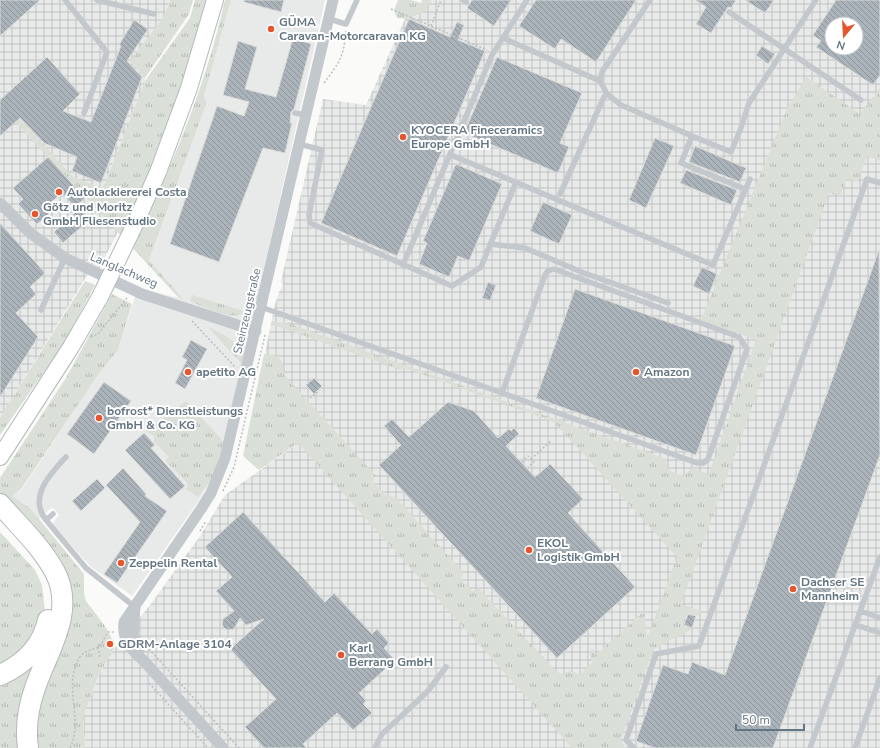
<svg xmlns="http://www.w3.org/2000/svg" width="880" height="748" font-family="'Nunito Sans',sans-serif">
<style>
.built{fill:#e8e9e9}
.industrial{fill:url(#industrial-grid);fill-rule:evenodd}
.grass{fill:url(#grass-tufts)}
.building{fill:url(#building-back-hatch);stroke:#dcdcda;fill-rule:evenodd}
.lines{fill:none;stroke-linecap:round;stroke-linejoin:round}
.secondary-casing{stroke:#b3babf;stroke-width:18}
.motorway-casing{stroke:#b4b9bd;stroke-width:22}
.path{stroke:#bbbfc2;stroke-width:1.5;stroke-dasharray:2 2;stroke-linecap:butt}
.service{stroke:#c3c8cc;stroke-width:5.5}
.minor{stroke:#c3c8cc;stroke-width:11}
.secondary{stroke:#fff;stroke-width:16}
.motorway{stroke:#fff;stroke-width:20}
.secondary-bridge-casing{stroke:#b3babf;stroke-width:18;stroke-linecap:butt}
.secondary-bridge{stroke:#fff;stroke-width:16}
.poi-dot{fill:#e4572e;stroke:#fff;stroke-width:1.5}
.labels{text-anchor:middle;stroke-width:4;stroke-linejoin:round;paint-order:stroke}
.poi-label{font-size:12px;font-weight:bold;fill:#657683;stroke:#fff;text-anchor:start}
.street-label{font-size:12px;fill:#657683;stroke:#fff}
</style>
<defs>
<pattern id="industrial-grid" width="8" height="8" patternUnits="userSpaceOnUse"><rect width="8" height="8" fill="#e8e9e9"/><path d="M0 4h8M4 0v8" fill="none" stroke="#c0c1c2"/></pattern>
<pattern id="grass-tufts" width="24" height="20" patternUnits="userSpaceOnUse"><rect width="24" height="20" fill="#dadfd7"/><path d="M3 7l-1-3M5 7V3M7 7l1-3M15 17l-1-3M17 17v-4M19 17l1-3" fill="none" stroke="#b4b9b4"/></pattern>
<pattern id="building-back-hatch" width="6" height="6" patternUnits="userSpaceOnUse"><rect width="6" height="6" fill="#aab3b9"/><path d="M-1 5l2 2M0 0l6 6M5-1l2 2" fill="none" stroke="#8e969c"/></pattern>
</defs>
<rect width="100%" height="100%" fill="#fafaf8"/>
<!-- built -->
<path class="built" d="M231,0H325L222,453L213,478L195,506L132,596L90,566L52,524L59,515L52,507L39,519L31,509L11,496L22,489L101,371L118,350L138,288L183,299L149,260L207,102L204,96Z"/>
<!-- industrial -->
<path class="industrial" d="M0,0H170L163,18L131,61L145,78V81L103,188L74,178L71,181L118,232L98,271L91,269L0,418Z
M424,0H880V748H85L83,718L99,674L114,649L150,605L200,536L225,495L297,444L259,383L275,304L279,292L283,285L281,281L323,99L366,105L409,10L416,13ZM832,24H856V48H832Z"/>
<!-- grass -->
<path class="grass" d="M170,0H193L189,14L145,78L130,61L163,18Z
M195,0H209L182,93L131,215L130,216L122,232L135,245C172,166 206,85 225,0H231L204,96L207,102L149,260L184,300L178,297L0,105V97L74,178L103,188L145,81L190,18Z
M398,0H411L421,3L422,0H431L425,11L407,19L397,18L394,10Z
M806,77L860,114L880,88V161L867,156L857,182L846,178L840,196L829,193L681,604L701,611L699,616L687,612L682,626L693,629L668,641L653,650L621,740L625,748H572L298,443L259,470L243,456L264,354C284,355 280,360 286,377L375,475L373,482L384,494L396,498L430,535L428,537H431L463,572L461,579L472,591L479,589L557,672L563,674L569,671L580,674L592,663L590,651L592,649L597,654L644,611L647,639L677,557L554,422L402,367L401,370L271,324L272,321L293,325L666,459L668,470L683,476L692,468L709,474L756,340L701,320L787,109Z
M85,281L95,285L64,343L0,435V418Z
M255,282L260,283C258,290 257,298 254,304C242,328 207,308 190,301L192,295L244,311Z
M112,294L132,304L118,350L101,371L21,489L12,496L31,509L84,574V593L86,601L105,626L114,643V649L99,674L83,718L85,748H35L34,726L67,606L0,495V478L66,378Z
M208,327C223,334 236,340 246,355L243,365Z
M186,401L224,442L212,478L198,497L186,489L188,484L165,460L169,457L154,442V436L146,431Z
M0,510C17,530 41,550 51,575C70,621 36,662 24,706C21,719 22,734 23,748H0V679C45,662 71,610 44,566C33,549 14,534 0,519Z
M0,532L35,570L42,585L45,611L39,635L0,670Z"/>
<!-- building -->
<path class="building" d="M0,0H40L0,36Z
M244,0H284L281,12L244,2Z
M472,0H511L494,26L467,8Z
M536,0H636L596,62L561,39L555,49L519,26Z
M695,0H736L731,8L728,7L711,33L696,24L706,7Z
M745,0H774L765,13Z
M836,0H880V75L873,85L816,47L821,41L813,35ZM832,24H856V48H832Z
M409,19L450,37L457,22L464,25L458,40L485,51L397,256L321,223Z
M134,20L148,29L127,61L142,77L101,183L72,171L77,157L44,143L20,118L0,136V100L47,57L80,94L63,111L91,122L121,46L119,45Z
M293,38L311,44L294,109L291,112L290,123H292L285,153L263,148L219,262L170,244L217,106L244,116L249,102L223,95L238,41L257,47L245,89L276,97Z
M762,46L775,54L768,64L756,55Z
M497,57L582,93L560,143L569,147L558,173L464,133Z
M655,138L674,146L646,208L629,200Z
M695,146L746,168L740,182L689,162Z
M48,157L85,198L75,207L62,193L44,208L49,214L37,224L18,204L23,199L13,188Z
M456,164L502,184L469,261L458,256L449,277L419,264L427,243L423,241Z
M686,170L737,190L731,205L680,183Z
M543,202L572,215L559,244L530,231Z
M79,209L89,220L63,243L54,232Z
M0,223L45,273L30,287L36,294L16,313L38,337L0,397Z
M879,250L880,455L773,748H655L636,741L663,665L688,674L692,662L725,675Z
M702,267L717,274L709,294L693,286Z
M488,282L496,285L490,301L482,298Z
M575,289L735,346L696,455L536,398Z
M191,340L207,349L185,389L175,383L187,360L182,357Z
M314,378L322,386L314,394L306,385Z
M104,382L131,401L94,454L67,434Z
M448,402L474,411L498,438L509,429L511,431L514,428L519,434L506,446L535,477L550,464L583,499L568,513L635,587L557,658L379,465L401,445L384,426L392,419L409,437Z
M144,433L155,445L151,448L185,486L170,499L125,450Z
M123,468L146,494L145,496L167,511L117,583L104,574L140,522L106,485Z
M97,479L105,488L81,511L72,501Z
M243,512L325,602L334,593L372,634L377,629L389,643L384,648L395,660L359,693L366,701L363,704L372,713L353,730L337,713L303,744L307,748H264L245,727L276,699L230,649L264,619L246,625L240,618L234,629L228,630L224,628L222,624L223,619L234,611L216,591L232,577L205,547Z
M688,614L696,616L692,628L684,625Z"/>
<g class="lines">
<!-- secondary casing -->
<g class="secondary-casing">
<path id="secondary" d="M135,224L158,172L189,88L215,0
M0,457L71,347L100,297"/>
</g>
<!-- motorway casing -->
<g class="motorway-casing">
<path id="motorway" d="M0,504C19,526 41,546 55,572C76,612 47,652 35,688C28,708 25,727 28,748
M0,675C25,664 42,647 48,620"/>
</g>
<!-- path -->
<path class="path" d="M391,9L487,50
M431,26L441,0
M324,83C340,62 344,56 346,30
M192,321L236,368
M91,337L98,334L127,298
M310,398L320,390
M531,459L552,440
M522,462L528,456L534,462L528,467
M223,491L234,467L265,335
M200,531L206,521
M98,647L100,657
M149,649L239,748
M149,683L208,748
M70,748C84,720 62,684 80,657C85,650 91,651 98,647C103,644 104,637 108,632H114"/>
<!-- service -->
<path class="service" d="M65,0L107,52L84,113
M97,0L154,14
M463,0L466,2
M729,12L861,100
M329,19L346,24L357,0
M503,38L600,81
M607,94L621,105L692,136L681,163L745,189
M295,113L306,115
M692,136L731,152L741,128L749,103L816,0
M299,144L322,150L309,215L310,223L452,286L481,267L516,182
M451,155L713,265L750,179
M560,194L604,97L607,94L600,81L602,72L650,0
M490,244L525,248L584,273L668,303
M403,265L492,55L527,0
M261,307L502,393L545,275L548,271L554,269L739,337L747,349L708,459L703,463H697L502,393
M41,310L65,258
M53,514L46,520L86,568L135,607
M46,520C28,497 50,474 66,457
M861,611L880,618
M856,625L880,633
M375,748L382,734L427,692L446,667
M634,748L626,740L656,654L699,646L867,179L880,183
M810,748L880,557
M855,748L880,678"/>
<!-- minor -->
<path class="minor" d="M0,203L30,233L65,258L142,294L256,331
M135,607L133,636L139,651
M223,748L143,660C130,649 122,640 124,622L201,509L211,493L225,458L333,0"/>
<!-- secondary -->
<use href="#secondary" class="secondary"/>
<!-- motorway -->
<use href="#motorway" class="motorway"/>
<!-- secondary-bridge casing -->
<g class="secondary-bridge-casing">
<path id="secondary-bridge" d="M100,297L135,224"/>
</g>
<!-- secondary-bridge -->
<use href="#secondary-bridge" class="secondary-bridge"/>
</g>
<!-- markers -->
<g class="poi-dot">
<circle cx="271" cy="29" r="4"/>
<circle cx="403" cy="137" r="4"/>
<circle cx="59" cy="192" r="4"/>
<circle cx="35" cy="214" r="4"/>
<circle cx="188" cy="372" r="4"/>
<circle cx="636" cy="372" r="4"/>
<circle cx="99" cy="418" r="4"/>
<circle cx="529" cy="550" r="4"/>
<circle cx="121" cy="563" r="4"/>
<circle cx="793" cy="589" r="4"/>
<circle cx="110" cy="644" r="4"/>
<circle cx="341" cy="655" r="4"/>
</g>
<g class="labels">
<!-- poi labels -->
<g class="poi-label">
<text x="279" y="26">GÜMA<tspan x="279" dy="14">Caravan-Motorcaravan KG</tspan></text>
<text x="411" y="134">KYOCERA Fineceramics<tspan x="411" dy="14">Europe GmbH</tspan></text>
<text x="67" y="196">Autolackiererei Costa</text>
<text x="43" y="211">Götz und Moritz<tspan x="43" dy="14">GmbH Fliesenstudio</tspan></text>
<text x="196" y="376">apetito AG</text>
<text x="644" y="376">Amazon</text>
<text x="107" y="415">bofrost* Dienstleistungs<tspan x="107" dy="14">GmbH &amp; Co. KG</tspan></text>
<text x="537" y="547">EKOL<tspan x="537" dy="14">Logistik GmbH</tspan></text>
<text x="129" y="567">Zeppelin Rental</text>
<text x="801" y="586">Dachser SE<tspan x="801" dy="14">Mannheim</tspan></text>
<text x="118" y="648">GDRM-Anlage 3104</text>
<text x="349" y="652">Karl<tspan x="349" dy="14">Berrang GmbH</tspan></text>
</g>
<!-- street labels -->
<g class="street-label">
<text transform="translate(124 270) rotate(23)" y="4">Langlachweg</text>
<text transform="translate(247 311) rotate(-77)" y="4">Steinzeugstraße</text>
</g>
</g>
<!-- north arrow -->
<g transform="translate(844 36) rotate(198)"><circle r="19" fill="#ffffff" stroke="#c1c8cd"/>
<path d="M0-3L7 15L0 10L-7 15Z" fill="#e4572e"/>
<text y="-6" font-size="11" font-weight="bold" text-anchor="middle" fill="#657683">N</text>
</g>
<!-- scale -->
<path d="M736 724v6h68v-6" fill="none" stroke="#657683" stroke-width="2"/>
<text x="742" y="724" font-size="12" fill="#657683" stroke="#ffffff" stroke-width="3" paint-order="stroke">50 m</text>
</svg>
